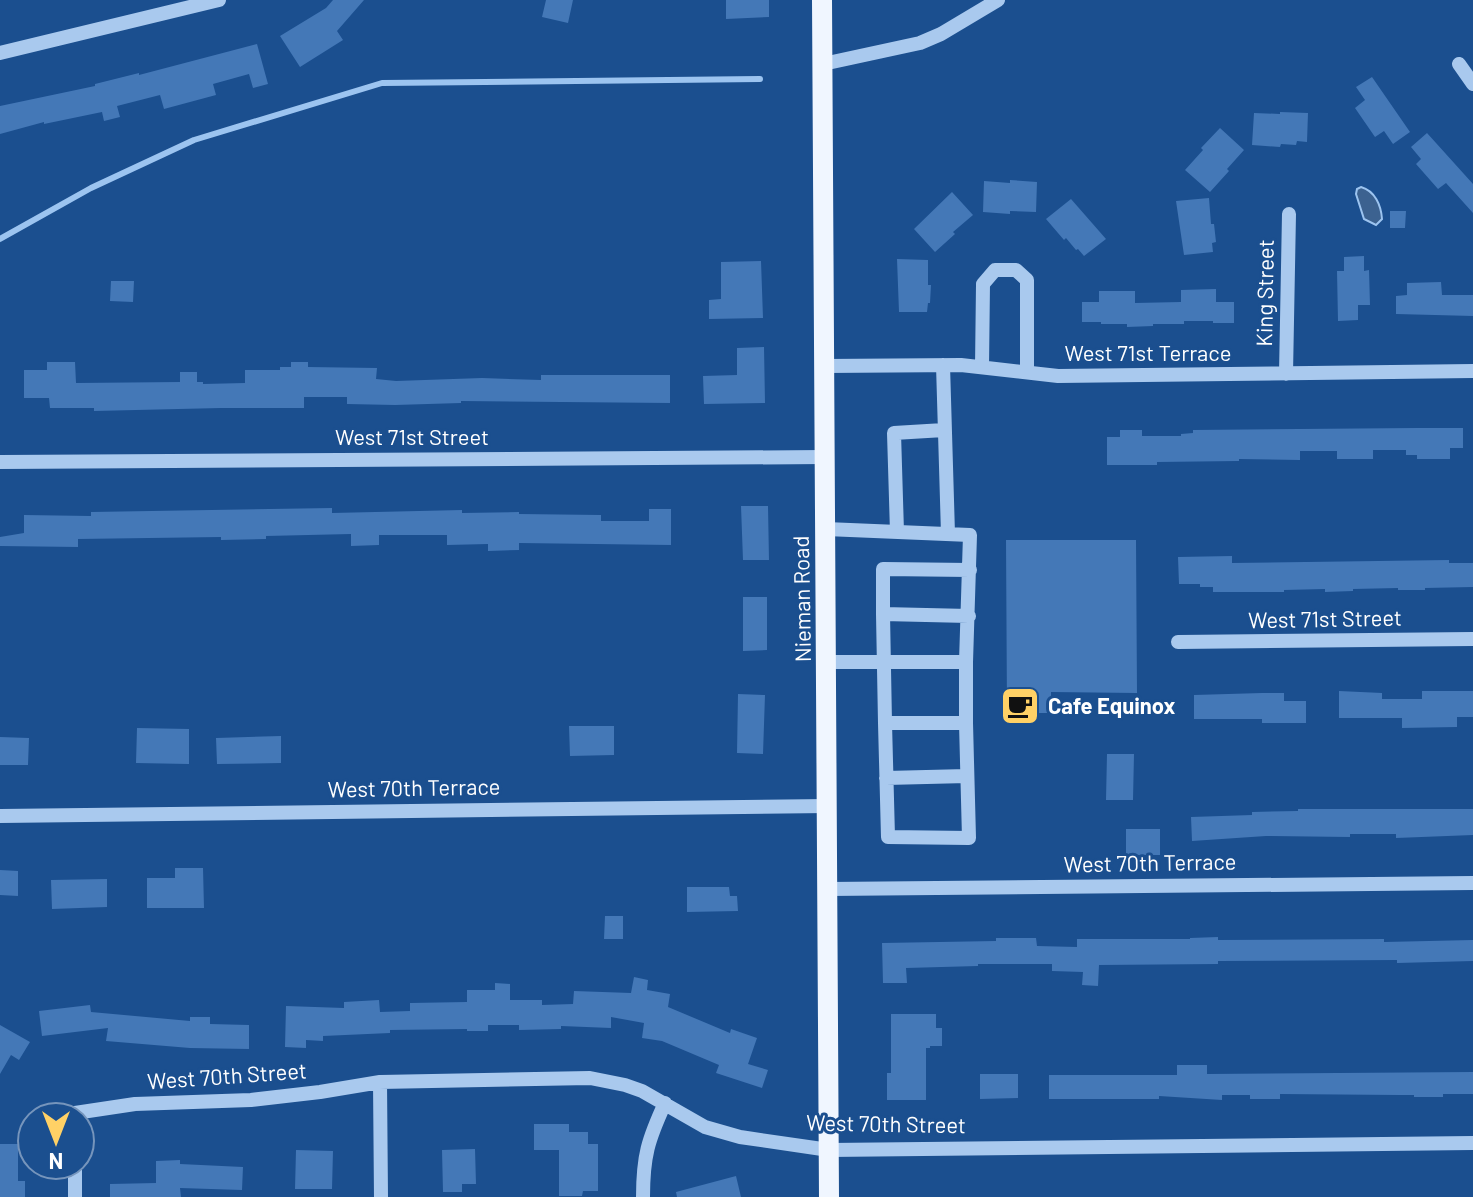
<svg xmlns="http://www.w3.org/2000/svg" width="1473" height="1197" font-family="Barlow,sans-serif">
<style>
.water{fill:#3c6290;stroke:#9cc4f0;stroke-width:2}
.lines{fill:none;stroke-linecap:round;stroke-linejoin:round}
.stream{stroke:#9cc4f0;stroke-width:6}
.building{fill:#4478b7}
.minor{stroke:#a9c9ee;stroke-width:14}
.major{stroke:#f0f6ff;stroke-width:20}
.labels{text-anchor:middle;stroke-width:6;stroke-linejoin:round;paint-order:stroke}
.street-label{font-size:22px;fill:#fff;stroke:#1b4f8f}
.poi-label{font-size:22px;font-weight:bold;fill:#fff;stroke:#1b4f8f;text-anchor:start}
</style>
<rect width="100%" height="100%" fill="#1b4f8f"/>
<!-- water -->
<path class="water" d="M1361,187C1375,191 1381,205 1382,219L1376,225L1364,219L1356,194L1357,189Z"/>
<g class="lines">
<!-- stream -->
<path class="stream" d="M0,239L91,188L194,140L382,83L760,79"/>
</g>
<!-- building -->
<path class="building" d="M333,0H364L337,31L343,40L300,67L280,36L326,8Z
M546,0H573L568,23L542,17Z
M726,0H769V17L726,19Z
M257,44L268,84L253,88L249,74L213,84L216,95L164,109L160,95L117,106L120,117L104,121L102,112L44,124V122L0,134V106L95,86V84L139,73V75Z
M1372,77L1410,132L1393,144L1384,131L1375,137L1355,108L1365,100L1356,87Z
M1280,112L1308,113L1307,142L1297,141L1296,145L1281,144L1280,147L1252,145L1254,113L1280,114Z
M1220,128L1244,150L1227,169L1229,171L1210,192L1185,170L1203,150L1201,148Z
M1427,133L1473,184V213L1446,183L1438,189L1416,164L1421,159L1411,147Z
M1010,180L1037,182L1036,212L1010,211V214L983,212L984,181L1010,183Z
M952,192L973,215L953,232L955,234L935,252L914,229Z
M1209,198L1211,224H1214L1216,242L1212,243L1213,252L1184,255L1176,201Z
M1071,199L1106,239L1084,256L1078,249L1076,250L1066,238L1064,240L1046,219Z
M1390,211H1406L1405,228H1390Z
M1364,256V271L1369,270L1370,305H1358V320L1338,321L1337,271H1344V257Z
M897,259L928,260V285H931L930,303H928L927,312H899Z
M761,261L763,318L709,319V300L721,299V262Z
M111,281H134L133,302L110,301Z
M1441,282L1442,295H1473V316L1396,314V296L1407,295V283Z
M1216,289V302H1234V323H1213V321H1184V324H1153V326L1127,327V324H1101V322H1082V302H1099V291H1135V303L1181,302V290Z
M764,347L765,403L704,404L703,376L737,375V348Z
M47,362H75L76,383L180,382V372H197V382H203V384L245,383V370H280V367H291V362H308V367L377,368L376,379L396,381L482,378L541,380V375H670V403L461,401V403L395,405L347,404V397H304V408H221L94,411V408H50L49,398H24V370H47Z
M1416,428H1463V448H1450V459H1417V455H1406V450H1373V459H1337V451H1300V460L1239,459V461L1157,462V465H1107V437H1120V430H1142V436H1181V434L1193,433V430Z
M741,506H768L769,560H743Z
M332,508V513L462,510V513L519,512V514L601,515V521H649V509H671V545L519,543V550L488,551V544L447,545V535H379V545L351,546V534L266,536V539L221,540V537L78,539V547L0,546V537L24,533V515L91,516V512Z
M1006,540H1136L1137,693L1051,692V713H1007Z
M1232,556V563L1449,560V563H1473V587L1425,588V590H1398V588L1353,589V591L1325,592V589L1284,590V592H1213V587H1200V584H1179L1178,557Z
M743,597H767V650L743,651Z
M1339,691L1382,693V699H1422V691H1473V717H1457V727L1402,728V718H1339Z
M1262,693H1284V701H1306V723H1262V719H1194V695Z
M738,694L765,695L763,754L737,753Z
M569,726H614V755L570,756Z
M137,728L189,729V764L136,763Z
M281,736V763L217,764L216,738Z
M0,737L29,738L28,765H0Z
M1107,754H1134L1133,800H1106Z
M1298,809H1473V835L1396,838V834H1350V837L1266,836L1192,841L1191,817L1252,815V812L1298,811Z
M1126,829H1160V855H1126Z
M175,868H203L204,908H147V878H175Z
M0,870L18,871V896L0,895Z
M107,879V907L52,909L51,880Z
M687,887H729L730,896H737L738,911L687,912Z
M605,916H623V939H604Z
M1218,937V940L1384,939V942L1473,940V961L1397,963V960L1218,961V964L1099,965L1098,986L1082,985L1083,972L1052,971V964H978V966L906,968L907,983H883L882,943L996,941V938H1036L1037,946L1077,947V939H1190V938Z
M634,977L648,980L647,990L670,994L668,1007L730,1033L731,1029L757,1038L748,1064L768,1070L762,1088L716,1073L719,1065L662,1041L642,1038L644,1023L611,1017V1028L561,1026V1029L519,1030V1025H488V1031H467V1029L390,1030V1033L323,1036V1041L306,1040V1048L285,1047L286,1006L344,1008V1002L379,1000L380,1012L410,1011V1003L467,1002V990H495V983L510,984V1000H542V1005L573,1004L574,991L631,993Z
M90,1005L91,1012L190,1021V1017H210V1024L249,1025V1049L190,1048L106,1041L108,1028L42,1036L39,1011Z
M891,1014H936V1028H942V1046H930V1048H926V1100H887V1073H891Z
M0,1025L30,1042L19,1060L11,1055L0,1074Z
M1177,1065H1207V1074L1473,1072V1094H1443V1097H1414V1095H1398L1280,1094V1099H1250V1095H1222V1100L1159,1096V1099H1049V1075H1177Z
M980,1074H1018V1098L980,1099Z
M534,1124H569V1132H588V1144H598V1191H583L582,1196H559V1150H534Z
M0,1144H18V1181H25V1197H0Z
M475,1149L476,1184H462V1192H443L442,1150Z
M296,1150L333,1151L332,1189H295Z
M180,1160V1164L243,1167L242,1190L180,1188L181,1197H110V1184L156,1183V1161Z
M736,1176L741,1197H677L676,1192Z"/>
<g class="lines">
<!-- minor -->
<path class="minor" d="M0,53L219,0
M823,64L920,43L941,34L998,0
M1459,64L1473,84
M943,365L948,534
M825,366L961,365L1058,376L1473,371
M982,367L983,284L995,270H1016L1027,280V372
M1286,374L1289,214
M0,462L825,457
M826,529L970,535L966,662H827
M897,532L894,433L944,430
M883,614L885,723H966V662
M969,616L883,614V569L970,570
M1178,642L1473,639
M885,723L888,837L969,838L966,723
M886,778L967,776
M0,816L828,806
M828,889L1473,883
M380,1082L381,1197
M75,1117V1113L135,1104L251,1100L320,1092L380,1082L590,1078L625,1085L642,1091L705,1127L740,1137L829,1150L1473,1143
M75,1165V1197
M643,1197C643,1156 648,1140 665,1103"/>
<!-- major -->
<path class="major" d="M822,0L829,1197"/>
</g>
<!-- icons -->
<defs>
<g id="cafe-square" transform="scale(2)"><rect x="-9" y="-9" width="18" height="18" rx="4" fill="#ffd166" stroke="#1b4f8f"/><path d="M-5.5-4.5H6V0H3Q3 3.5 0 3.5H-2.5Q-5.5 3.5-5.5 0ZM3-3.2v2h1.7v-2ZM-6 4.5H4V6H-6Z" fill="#111"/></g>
</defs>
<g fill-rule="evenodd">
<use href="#cafe-square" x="1020" y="706"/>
</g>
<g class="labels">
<!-- street labels -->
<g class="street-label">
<text transform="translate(1265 293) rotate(-89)" y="8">King Street</text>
<text x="1148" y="361">West 71st Terrace</text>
<text x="412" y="445">West 71st Street</text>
<text transform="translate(802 599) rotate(-91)" y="8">Nieman Road</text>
<text transform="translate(1325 619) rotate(-1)" y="8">West 71st Street</text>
<text transform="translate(414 788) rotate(-1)" y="8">West 70th Terrace</text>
<text transform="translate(1150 863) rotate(-1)" y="8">West 70th Terrace</text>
<text transform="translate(227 1076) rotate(-4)" y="8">West 70th Street</text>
<text transform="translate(886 1124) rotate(1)" y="8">West 70th Street</text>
</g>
<!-- poi labels -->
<g class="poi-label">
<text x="1048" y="714">Cafe Equinox</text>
</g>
</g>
<!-- north arrow -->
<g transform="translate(56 1141) rotate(180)"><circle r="38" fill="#1b4f8f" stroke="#7695bc" stroke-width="2"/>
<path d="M0-6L14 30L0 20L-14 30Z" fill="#ffd166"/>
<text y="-12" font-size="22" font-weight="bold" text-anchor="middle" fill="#ffffff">N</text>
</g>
</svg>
